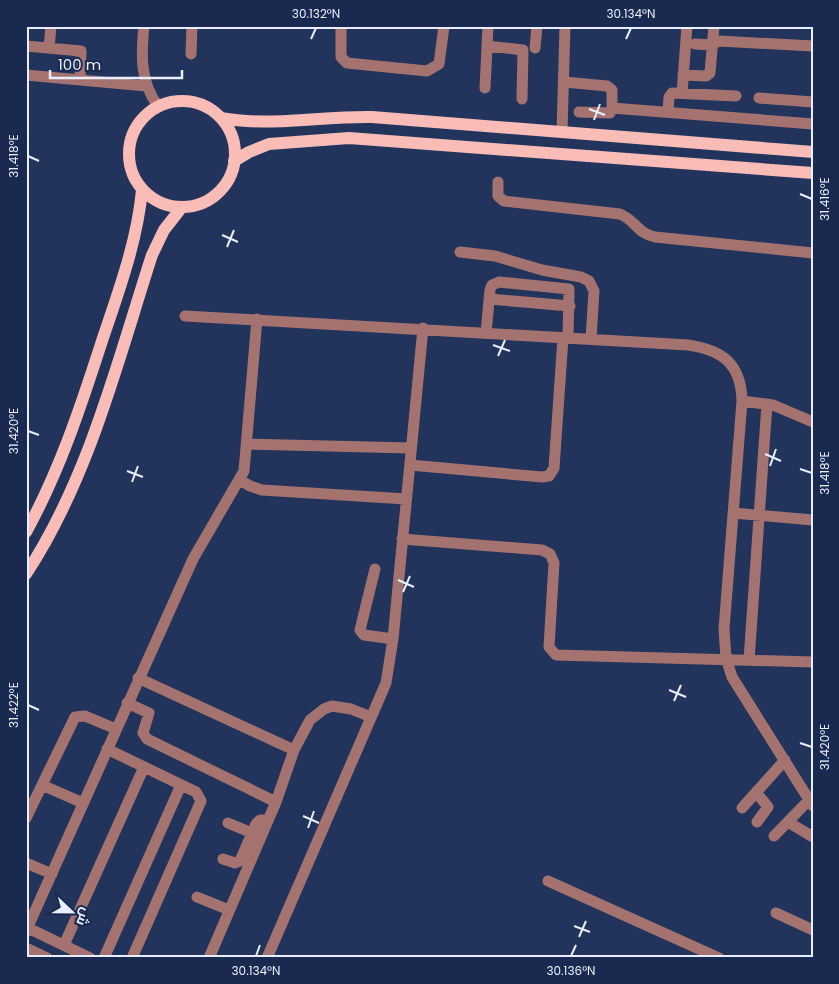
<svg xmlns="http://www.w3.org/2000/svg" width="839" height="984" font-family="Poppins,Cairo,sans-serif">
<style>
.lines{fill:none;stroke-linecap:round;stroke-linejoin:round}
.minor{stroke:#a4736f;stroke-width:11}
.major{stroke:#f9bcb7;stroke-width:12}
.ticks{fill:none;stroke:#e7effe;stroke-width:2}
.neatline{fill:none;stroke:#e7effe;stroke-width:2}
.ticks-label{font-size:12px;text-anchor:middle;fill:#e7effe}
</style>
<rect width="100%" height="100%" fill="#22345c"/>
<g class="lines">
<!-- minor -->
<path class="minor" d="M144,26C141,55 140,82 158,106
M341,26V57L347,63L427,71L439,64L444,26
M695,44L711,45L719,41L813,46
M26,46L81,51L80,80
M487,46L523,50L522,99
M49,48L51,26
M535,48L537,26
M191,54L192,26
M26,75L146,86
M683,75L706,76L710,73L714,26
M564,82L607,86L612,90V109L610,113L579,112
M485,88L488,26
M682,93L687,26
M759,98L813,102
M612,108L813,124
M668,112L669,97L672,93L736,96
M562,132L565,26
M498,182V196L504,201L620,214C635,220 637,233 655,237L813,253
M460,252L495,256L542,270L581,277L589,281L594,291L591,339
M489,299L570,306
M185,316L688,345C723,350 741,364 742,401L724,629L726,658L732,677L813,806
M486,333L490,290L492,285L499,282L569,289L568,338
M742,401L773,405L813,422
M248,444L411,448
M410,465L542,477L549,476L554,468L563,338
M240,480L250,486L262,490L406,499
M733,513L813,520
M402,539L542,550L550,554L554,563L549,647L556,655L813,662
M375,569L360,630L364,635L393,639
M749,660L767,404
M138,678L294,750
M127,703L149,713L143,733L147,739L276,802
M107,749L196,792L201,801L132,958
M42,785L83,803
M756,792L768,807L757,822
M742,808L785,760
M26,818L75,717L85,716L116,729
M788,822L813,837
M228,823L252,833
M774,836L809,800
M223,859L235,863L240,861L256,824L260,820H268
M26,863L52,874
M548,881L719,958
M197,897L229,910
M776,913L813,930
M28,928L90,958
M26,931L193,559L244,471L257,319
M64,945L144,767
M26,948L47,958
M104,958L181,785
M209,958L276,802L294,750L310,720L324,709L332,706L351,709L371,717
M267,958L386,683L393,639L423,328"/>
<!-- major -->
<path class="major" d="M129 154a53 53 0 1 1 106 0a53 53 0 1 1-106 0Z
M221,118C271,127 321,116 372,117L813,152
M234,161L249,152L269,144L349,138L813,173
M26,532C59,472 80,409 101,344C118,293 137,243 142,190
M26,574C89,478 117,363 152,255L164,230L182,207"/>
</g>
<!-- ticks -->
<path class="ticks" d="M311,39L316,28M626,39L631,28M589,109L605,115M594,120L600,104M28,156L39,161M800,194L812,199M222,235L238,242M227,247L234,230M493,345L510,351M498,356L505,340M28,431L39,435M765,454L781,461M770,466L776,449M800,469L812,473M127,471L143,477M132,482L138,466M398,580L414,587M403,592L410,576M669,690L686,697M674,701L681,685M28,705L39,710M800,743L812,747M303,816L319,823M308,828L314,811M574,926L590,932M579,937L586,921M256,956L260,945M571,956L576,945"/>
<!-- border -->
<rect width="839" height="984" fill="none" stroke="#192950" stroke-width="55"/>
<!-- north arrow -->
<g transform="translate(72 912) rotate(112)" stroke="#192950" stroke-width="4" paint-order="stroke">
<path d="M0-4L9 19L0 12L-9 19Z" fill="#e7effe"/>
<text y="-8" font-size="14" font-weight="bold" text-anchor="middle" fill="#e7effe">ش</text>
</g>
<!-- scale -->
<path d="M50 70v8h132v-8" fill="none" stroke="#e7effe" stroke-width="2.5"/>
<text x="58" y="70" font-size="15" fill="#e7effe" stroke="#192950" stroke-width="4" paint-order="stroke">100 m</text>
<rect x="28" y="28" width="784" height="928" class="neatline"/>
<g class="ticks-label">
<text x="316" y="18">30.132°N</text>
<text x="631" y="18">30.134°N</text>
<text transform="translate(14 156) rotate(-90)" y="4">31.418°E</text>
<text transform="translate(825 199) rotate(-90)" y="4">31.416°E</text>
<text transform="translate(14 431) rotate(-90)" y="4">31.420°E</text>
<text transform="translate(825 473) rotate(-90)" y="4">31.418°E</text>
<text transform="translate(14 705) rotate(-90)" y="4">31.422°E</text>
<text transform="translate(825 747) rotate(-90)" y="4">31.420°E</text>
<text x="256" y="975">30.134°N</text>
<text x="571" y="975">30.136°N</text>
</g>
</svg>
